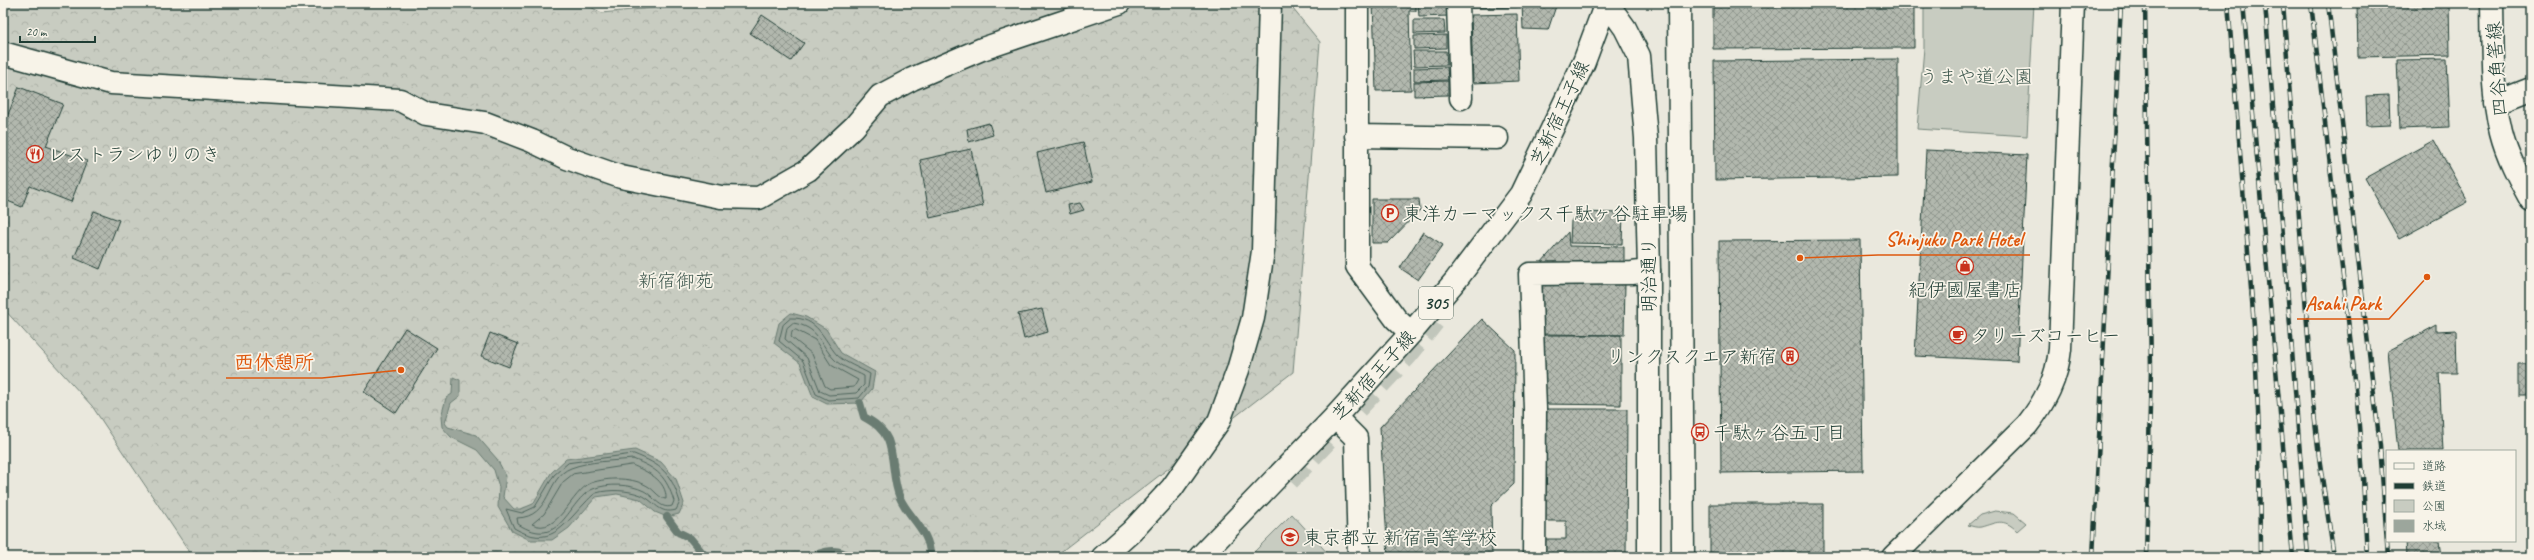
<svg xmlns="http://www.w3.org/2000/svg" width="2534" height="560" font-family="Caveat,'Klee One',sans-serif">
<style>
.green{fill:#c8ccc1;stroke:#74847a}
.forest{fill:url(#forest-crowns);stroke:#74847a}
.water{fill:#9ca69c;stroke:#6a7c72}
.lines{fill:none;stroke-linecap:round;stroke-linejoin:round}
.shore{stroke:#51675e;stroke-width:1}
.stream{stroke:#6a7c72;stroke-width:8}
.building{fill:url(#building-cross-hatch);stroke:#1f3d34}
.primary-tunnel{stroke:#c1c6bb;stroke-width:22;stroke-dasharray:22 11;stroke-linecap:butt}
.street-casing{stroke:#1f3d34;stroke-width:25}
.secondary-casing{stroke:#1f3d34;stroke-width:25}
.primary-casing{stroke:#1f3d34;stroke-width:25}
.street{stroke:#f7f3e8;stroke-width:22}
.secondary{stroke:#f7f3e8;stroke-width:22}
.primary{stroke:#f7f3e8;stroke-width:22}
.rail-casing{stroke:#1f3d34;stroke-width:4.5}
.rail{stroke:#f7f3e8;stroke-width:3;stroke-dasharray:9;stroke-linecap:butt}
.labels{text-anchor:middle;stroke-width:3.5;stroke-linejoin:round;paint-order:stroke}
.shield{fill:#f7f3e8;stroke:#60746a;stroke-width:1}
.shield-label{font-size:18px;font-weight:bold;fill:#1f3d34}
.street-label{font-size:19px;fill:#1f3d34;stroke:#f7f3e8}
.park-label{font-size:19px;fill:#415a50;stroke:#f7f3e8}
.poi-label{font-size:19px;fill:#1f3d34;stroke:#f7f3e8;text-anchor:start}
.leader{fill:none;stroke:#de580e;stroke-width:1.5}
.callout-dot{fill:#de580e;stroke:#f7f3e8;stroke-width:1.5}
.callout-label{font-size:20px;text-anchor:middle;font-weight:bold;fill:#de580e;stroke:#f7f3e8;stroke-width:3.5;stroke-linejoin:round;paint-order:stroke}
</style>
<defs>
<pattern id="forest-crowns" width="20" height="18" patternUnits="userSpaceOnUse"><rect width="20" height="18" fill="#c8ccc1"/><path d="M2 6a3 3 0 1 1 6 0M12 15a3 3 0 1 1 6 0" fill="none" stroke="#abb0a6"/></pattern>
<pattern id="building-cross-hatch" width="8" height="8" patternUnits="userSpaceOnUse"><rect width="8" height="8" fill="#b2b8ae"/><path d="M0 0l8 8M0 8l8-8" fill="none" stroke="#90978e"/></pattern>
</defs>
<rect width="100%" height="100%" fill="#eae8dd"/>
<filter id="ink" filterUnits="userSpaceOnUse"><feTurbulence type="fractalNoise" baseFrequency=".025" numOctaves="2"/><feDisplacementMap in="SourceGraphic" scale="8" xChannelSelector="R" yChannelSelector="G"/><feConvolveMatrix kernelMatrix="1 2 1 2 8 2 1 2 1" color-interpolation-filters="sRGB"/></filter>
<g filter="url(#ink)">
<!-- green -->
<path class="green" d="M1924,3H2034L2027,136L1917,129L1924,48Z
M1995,511L2014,513L2026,523L2017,531C2003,517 1996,523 1981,527C1977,528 1971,526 1968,525L1980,515Z
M1292,514L1331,557H1249Z"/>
<!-- forest -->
<path class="forest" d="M3,3H583L602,13L701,3H1288L1320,42L1293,372L1054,557H193L92,406L3,308Z"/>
<!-- water -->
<path class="water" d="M791,313L806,317L826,329L841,353L875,372L872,389L860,403L827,404L813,397L800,363L774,343L779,323Z
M453,377L460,380V396L451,403L445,423L448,427L476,435L497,459L506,476L503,497L514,509H521L533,504L551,473L566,459L635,450L661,462L676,479L684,503L679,514L667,517L655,512L640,499L617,494L596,497L569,528L552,540H530L512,531L498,507L499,487L494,470L477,450L451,437L442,427L441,417L446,398L452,394Z"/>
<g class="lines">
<!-- shore -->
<path class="shore" d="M791,318C818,317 823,339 837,355C845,363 860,368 870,374L868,387L859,398L828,400L816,394L803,361L779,341L783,325Z
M793,323C819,327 819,343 834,359C841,367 855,371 864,376V385L856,393L829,395L820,391L807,358L785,339L787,328Z
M796,330L815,340L831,365L858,380L854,387L830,389L825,386L812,354L791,337L792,331Z
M634,454C662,465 671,473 680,502L676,510C659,515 655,501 641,495C628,490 610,489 596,493C592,495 588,500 585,503C562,527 550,549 514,528L506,509L522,513L535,507L554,475L568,463Z
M633,459C658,469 666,476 674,501L672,506C660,510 654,496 644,491C630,484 608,483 593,489C567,500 562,552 518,524L517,518C552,517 545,478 571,468C589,461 614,461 633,459Z
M632,465C646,471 667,480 666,499C660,499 654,490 649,487C634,477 608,477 591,483C571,491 558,537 532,524L544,514L563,482L573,474Z"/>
<!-- stream -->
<path class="stream" d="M860,403L864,417C875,423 883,429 888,440C895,458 892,480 900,498C909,518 931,532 930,557
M667,517L678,532L690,538L706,557
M808,557C820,553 838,546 848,557"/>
</g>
<!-- building -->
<path class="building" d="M1373,3H1416V11H1409L1411,90L1376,91Z
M1418,3H1449V16L1419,17Z
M1469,3H1517V7L1469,8Z
M1522,3H1557L1548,30L1523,29Z
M1713,3H1914V48L1713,49Z
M2357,3H2449L2450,55L2358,57Z
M1517,14L1519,81L1473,83L1471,15Z
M762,15L804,43L791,61L750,33Z
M1414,20H1444L1445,33L1414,34Z
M1446,35V48L1414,49V36Z
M1413,51H1446L1447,65L1414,66Z
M1898,59V177L1715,180L1714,61Z
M2447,59L2450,127L2400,129L2397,60Z
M1447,67L1448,80L1414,81V68Z
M1448,81V95L1414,96V82Z
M19,87L63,104L46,146L87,161L71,202L30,186L22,207L3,199V127Z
M2389,95L2390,125L2367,126L2366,96Z
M989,123L993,135L969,142L967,129Z
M2434,140L2468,202L2399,239L2365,178Z
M1083,142L1092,182L1046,193L1037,153Z
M971,149L983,206L930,218L920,160Z
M1926,150L2027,155L2017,361L1915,356Z
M1372,199H1419L1420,210L1388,243H1372Z
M1080,203L1084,210L1070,214L1068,205Z
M94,211L119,220L100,269L74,258Z
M1578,212L1623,213L1622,244L1570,243L1571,221Z
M1423,232L1443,245L1418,280L1400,268Z
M1568,232L1569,246L1624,247V266L1544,265L1541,263Z
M1860,240L1863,471L1721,473L1719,241Z
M1539,282H1625L1624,335L1539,334Z
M1042,309L1048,332L1024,339L1018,314Z
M1482,319L1515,350L1514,484L1491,506L1492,557H1388L1380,427Z
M2437,325V331L2456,330L2457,373H2439L2443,451H2398L2388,351Z
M405,328L437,348L396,413L364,392Z
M490,333L518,344L509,367L481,356Z
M1540,335H1621V405L1540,404Z
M2518,364H2531V396H2518Z
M1542,409H1627L1626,557H1542V539H1566V521H1542Z
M1710,504H1823V557H1710Z
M2406,541H2439L2441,557H2407Z"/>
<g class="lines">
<!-- primary-tunnel -->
<path class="primary-tunnel" d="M1289,480L1407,355L1434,321"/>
<!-- street casing -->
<g class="street-casing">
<path id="street" d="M1357,3V266L1396,319L1411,333
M1458,3L1461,98
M3,53L111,83L400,100L426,114L485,123L532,141L567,158L621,177L721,197L759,198L808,170L854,127L880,96L912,79L982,49L1119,3
M2495,103L2531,89
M1356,136L1497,138
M1335,417L1356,438L1359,557
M1103,557L1132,531L1172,488L1219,421L1238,370L1253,318L1263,251L1270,3
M1534,557L1535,409L1530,274L1632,273L1649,271
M1893,557L2027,425C2045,402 2057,379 2060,349L2073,3"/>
</g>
<!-- secondary casing -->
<g class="secondary-casing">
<path id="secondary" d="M2492,3C2493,46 2491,91 2501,132C2507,156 2519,178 2531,200"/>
</g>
<!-- primary casing -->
<g class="primary-casing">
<path id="primary" d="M1607,3L1625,28L1639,56L1646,138L1649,271V557
M1679,3L1683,557
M1200,557L1335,417L1411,333L1456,280L1521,194L1584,62L1606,3"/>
</g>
<!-- street -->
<use href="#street" class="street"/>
<!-- secondary -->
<use href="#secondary" class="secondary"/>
<!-- primary -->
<use href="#primary" class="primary"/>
<!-- rail casing -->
<g class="rail-casing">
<path id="rail" d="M2145,3L2151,368L2146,557
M2228,3L2254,326L2259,432L2260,557
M2243,3L2293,557
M2265,3L2308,557
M2283,3L2313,404L2319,457L2334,557
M2311,3L2356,388L2363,477L2367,557
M2328,3L2380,446L2388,557
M2530,285L2531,283
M2093,557L2121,3"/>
</g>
<!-- rail -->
<use href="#rail" class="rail"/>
</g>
</g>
<!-- icons -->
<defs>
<g id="restaurant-ring" transform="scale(0.9)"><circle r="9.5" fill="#f7f3e8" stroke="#c8321e" stroke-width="1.5"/><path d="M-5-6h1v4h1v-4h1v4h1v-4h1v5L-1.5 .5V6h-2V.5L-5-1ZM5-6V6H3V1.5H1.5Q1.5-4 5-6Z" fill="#c8321e"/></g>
<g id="parking-ring" transform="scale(0.9)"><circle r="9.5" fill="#f7f3e8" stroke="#c8321e" stroke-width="1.5"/><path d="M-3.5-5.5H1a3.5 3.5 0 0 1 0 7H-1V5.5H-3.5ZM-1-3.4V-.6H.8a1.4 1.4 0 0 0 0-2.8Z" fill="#c8321e"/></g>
<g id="shop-ring" transform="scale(0.9)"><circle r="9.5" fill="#f7f3e8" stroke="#c8321e" stroke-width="1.5"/><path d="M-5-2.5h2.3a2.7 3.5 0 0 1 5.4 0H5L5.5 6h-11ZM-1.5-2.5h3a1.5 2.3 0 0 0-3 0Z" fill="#c8321e"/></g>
<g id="cafe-ring" transform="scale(0.9)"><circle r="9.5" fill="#f7f3e8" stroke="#c8321e" stroke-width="1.5"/><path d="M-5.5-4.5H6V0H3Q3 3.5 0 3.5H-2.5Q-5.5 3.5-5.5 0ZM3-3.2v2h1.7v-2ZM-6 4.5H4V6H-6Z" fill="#c8321e"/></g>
<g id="building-ring" transform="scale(0.9)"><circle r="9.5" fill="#f7f3e8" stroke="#c8321e" stroke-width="1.5"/><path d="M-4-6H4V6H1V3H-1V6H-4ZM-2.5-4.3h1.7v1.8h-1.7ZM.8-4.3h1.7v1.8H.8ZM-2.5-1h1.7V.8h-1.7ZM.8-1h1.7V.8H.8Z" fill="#c8321e"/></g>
<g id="bus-ring" transform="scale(0.9)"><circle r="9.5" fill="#f7f3e8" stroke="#c8321e" stroke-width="1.5"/><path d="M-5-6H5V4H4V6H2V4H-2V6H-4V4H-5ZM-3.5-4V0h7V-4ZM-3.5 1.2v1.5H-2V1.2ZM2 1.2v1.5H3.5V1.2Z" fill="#c8321e"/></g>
<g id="school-ring" transform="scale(0.9)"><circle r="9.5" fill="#f7f3e8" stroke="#c8321e" stroke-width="1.5"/><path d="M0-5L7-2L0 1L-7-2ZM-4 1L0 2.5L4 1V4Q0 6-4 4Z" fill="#c8321e"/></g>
</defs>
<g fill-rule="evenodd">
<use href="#restaurant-ring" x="35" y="154"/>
<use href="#parking-ring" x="1390" y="213"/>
<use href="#shop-ring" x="1965" y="266"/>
<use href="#cafe-ring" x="1958" y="335"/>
<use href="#building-ring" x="1790" y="356"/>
<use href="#bus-ring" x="1700" y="432"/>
<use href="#school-ring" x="1290" y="537"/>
</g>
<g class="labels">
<!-- shield labels -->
<rect class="shield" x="1419" y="287" width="34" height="32" rx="3"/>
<g class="shield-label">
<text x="1436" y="309">305</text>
</g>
<!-- street labels -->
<g class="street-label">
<text transform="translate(2496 69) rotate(-94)" y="7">四谷角筈線</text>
<text transform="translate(1559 113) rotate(-65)" y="7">芝新宿王子線</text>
<text transform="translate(1648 275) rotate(-90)" y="7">明治通り</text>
<text transform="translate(1373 375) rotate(-48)" y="7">芝新宿王子線</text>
</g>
<!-- park labels -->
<g class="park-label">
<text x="1976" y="83">うまや道公園</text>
<text x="676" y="287">新宿御苑</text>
</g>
<!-- poi labels -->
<g class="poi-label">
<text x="48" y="161">レストランゆりのき</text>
<text x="1403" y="220">東洋カーマックス千駄ヶ谷駐車場</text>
<text x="1965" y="296" text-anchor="middle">紀伊國屋書店</text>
<text x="1971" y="342">タリーズコーヒー</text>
<text x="1777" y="363" text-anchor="end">リンクスクエア新宿</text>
<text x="1713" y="439">千駄ヶ谷五丁目</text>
<text x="1303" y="544">東京都立 新宿高等学校</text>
</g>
</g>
<!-- callouts -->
<path class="leader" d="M1800 258L1878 255H2030M2427 277L2389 319H2297M401 370L322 378H226"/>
<g class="callout-dot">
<circle cx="1800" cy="258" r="4"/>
<circle cx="2427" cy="277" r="4"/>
<circle cx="401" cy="370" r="4"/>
</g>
<g class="callout-label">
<text x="1954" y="246">Shinjuku Park Hotel</text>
<text x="2343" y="310">Asahi Park</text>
<text x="274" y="369">西休憩所</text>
</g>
<!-- margin -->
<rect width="2534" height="560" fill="none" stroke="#f7f3e8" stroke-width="16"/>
<rect x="8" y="8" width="2518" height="544" fill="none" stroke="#1f3d34" stroke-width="1.5" filter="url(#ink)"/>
<!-- legend -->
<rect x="2386" y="450" width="130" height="92" fill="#f7f3e8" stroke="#a1aaa0"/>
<rect x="2394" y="463" width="20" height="6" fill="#f7f3e8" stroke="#a1aaa0"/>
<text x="2422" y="470" font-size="12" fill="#1f3d34">道路</text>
<rect x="2394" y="483" width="20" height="6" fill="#1f3d34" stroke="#a1aaa0"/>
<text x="2422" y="490" font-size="12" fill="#1f3d34">鉄道</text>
<rect x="2394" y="500" width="20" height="12" fill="#c8ccc1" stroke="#a1aaa0"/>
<text x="2422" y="510" font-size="12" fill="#1f3d34">公園</text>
<rect x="2394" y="520" width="20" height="12" fill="#9ca69c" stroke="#a1aaa0"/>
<text x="2422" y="530" font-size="12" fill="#1f3d34">水域</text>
<!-- scale -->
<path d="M20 36v6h75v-6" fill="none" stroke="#1f3d34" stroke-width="2"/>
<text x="26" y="36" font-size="12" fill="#1f3d34" stroke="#f7f3e8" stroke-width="3" paint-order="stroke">20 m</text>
</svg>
